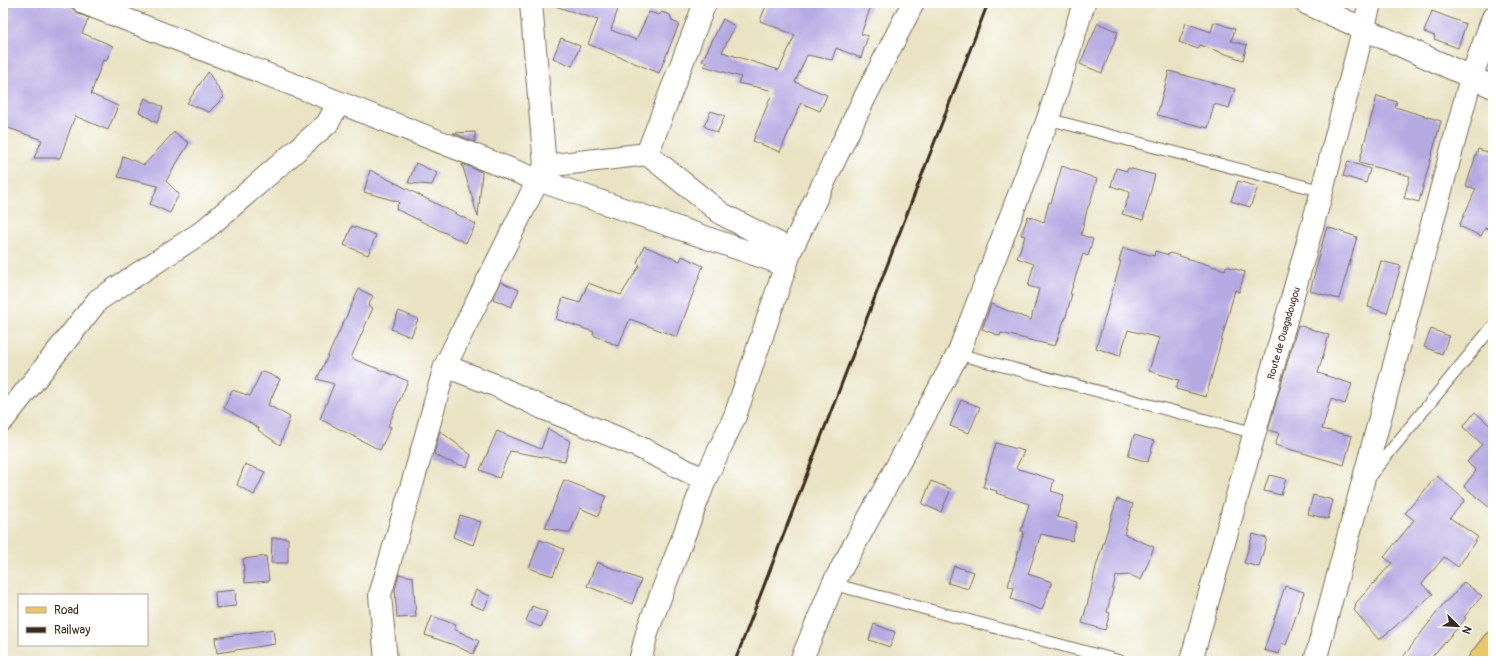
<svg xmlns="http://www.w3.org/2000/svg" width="1496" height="664" font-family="Pangolin,sans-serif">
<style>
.building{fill:#b5a9e2}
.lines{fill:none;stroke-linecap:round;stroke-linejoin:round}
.service-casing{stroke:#786b58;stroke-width:13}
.minor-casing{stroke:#786b58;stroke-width:24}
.primary-casing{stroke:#786b58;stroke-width:24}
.service{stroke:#fff;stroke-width:11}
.minor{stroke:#fff;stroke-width:22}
.primary{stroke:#eac669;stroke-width:22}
.rail{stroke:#3b2a1e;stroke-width:3}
.labels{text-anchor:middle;stroke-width:3;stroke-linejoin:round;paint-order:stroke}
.street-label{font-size:10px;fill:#3b2a1e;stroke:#fff}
</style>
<rect width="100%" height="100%" fill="#fff"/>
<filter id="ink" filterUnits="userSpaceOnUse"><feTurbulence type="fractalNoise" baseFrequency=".025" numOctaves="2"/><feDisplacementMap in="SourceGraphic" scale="8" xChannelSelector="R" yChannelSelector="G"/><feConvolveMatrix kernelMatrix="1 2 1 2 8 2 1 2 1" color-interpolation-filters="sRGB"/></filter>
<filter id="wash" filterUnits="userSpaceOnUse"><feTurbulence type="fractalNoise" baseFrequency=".012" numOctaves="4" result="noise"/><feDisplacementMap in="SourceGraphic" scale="16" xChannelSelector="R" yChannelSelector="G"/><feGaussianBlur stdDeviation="0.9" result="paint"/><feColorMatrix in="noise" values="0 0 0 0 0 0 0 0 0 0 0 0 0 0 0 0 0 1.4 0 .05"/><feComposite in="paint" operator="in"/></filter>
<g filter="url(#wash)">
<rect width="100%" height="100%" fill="#e9e3c3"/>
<g id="blocks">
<!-- building -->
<path class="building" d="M3,3H58L72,8L79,14L89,18L82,33L113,46L106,61L103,60L91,94L118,106L108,130L75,116L60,158H34L42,140L3,126Z
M555,3H620L611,30L636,40L649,12L659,15L662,12L670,15L672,21L679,24L659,73L588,44L598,20L555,6Z
M767,3H872L861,34L868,36L861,58L836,48L832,60L807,55L795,82L827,95L820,111L801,103L780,152L753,141L771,96L769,94L770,90L738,83L741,77L704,66L706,62L702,61L723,19L735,26L722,52L779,70L795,35L760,21Z
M1432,11L1466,24L1458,48L1434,39L1435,36L1424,32Z
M1214,22L1235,29L1231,41L1247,45L1243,60L1200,45L1198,49L1179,42L1186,23L1211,32Z
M1098,23L1118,32L1102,73L1080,64Z
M561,38L580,46L572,66L553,58Z
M1169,71L1235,89L1229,108L1214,104L1208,128L1157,115Z
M208,72L224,97L209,112L187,103Z
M1377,96L1397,102L1395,107L1441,121L1419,202L1404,198L1410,176L1359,163Z
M145,98L163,107L157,123L139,112Z
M711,111L725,116L717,133L704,126Z
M174,132L189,143L166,181L179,194L170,213L150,204L158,186L118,177L123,156L144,165Z
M475,132V142L453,133Z
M1478,149L1493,154V231L1485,228L1481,236L1459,226L1476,189L1466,186Z
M1348,161L1370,169L1366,183L1343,176Z
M416,163L437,173L432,185L408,183Z
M462,164L482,172L478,217Z
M1062,166L1097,179L1089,206H1088L1081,235L1093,239L1088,256L1083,254L1070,294H1072L1065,320H1064L1055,346L1001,333L1000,336L982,329L991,304L1031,320L1039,289L1028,286L1034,264L1017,258L1025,236L1021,235L1028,216L1044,222L1049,202L1051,203Z
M1116,168L1127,171L1128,168L1155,175L1143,220L1122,214L1130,192L1111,186Z
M370,170L476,224L466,243L396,209L399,202L364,192Z
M1238,181L1258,187L1250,207L1231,201Z
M352,226L376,235L368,255L344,245Z
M1327,227L1357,237L1339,299L1310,291L1318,261H1317Z
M644,246L680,261L682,256L703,266L677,337L630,319L618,346L593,335L594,332L556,319L563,298L580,303L588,283L621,295L640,265L637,263Z
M1123,248L1154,256L1155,251L1169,255L1170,253L1225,270L1226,266L1245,272L1239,292L1235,290L1206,397L1176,389L1179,380L1149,371L1159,338L1128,330L1120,356L1096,348L1121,261H1119Z
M1381,261L1401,266L1387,313L1368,307Z
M501,282L519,290L511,307L493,299Z
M359,289L373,296L368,306L373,308L351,358L408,381L388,426L391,427L380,450L320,419L334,384L317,379Z
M399,311L418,319L411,337L391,329Z
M1298,325L1329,335L1318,373L1352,384L1345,404L1331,399L1322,429L1352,436L1344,465L1275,445L1279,433L1268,430Z
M1431,329L1449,336L1442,354L1424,347Z
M262,371L280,379L268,405L290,417L280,445L258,430L259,428L224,408L232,390L250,396Z
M961,400L980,407L969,433L950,426Z
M1475,412L1493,428V511L1464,486L1476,471L1467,462L1482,444L1463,427Z
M548,429L570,441L565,461L510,451L499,478L480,470L497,431L541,449Z
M440,431L471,455L467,467L447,461L434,454Z
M1134,435L1154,441L1148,462L1128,456Z
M996,443L1024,451L1016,468L1054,480L1051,491L1064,495L1057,517L1077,522L1072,541L1041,534L1028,574L1052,582L1042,610L1011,599L1014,588L1008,586L1024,532L1021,531L1029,504L996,493L997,491L983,487Z
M245,464L265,472L254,495L237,485Z
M1269,475L1286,479L1281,495L1264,491Z
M1437,476L1465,500L1450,518L1478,537L1458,567L1444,557L1422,584L1433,594L1379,640L1354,610L1356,606L1355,604L1392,563L1384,557L1414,520L1405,513Z
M564,480L606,496L598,516L580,508L570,533L545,528Z
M931,481L951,489L941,512L922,504Z
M1313,495L1333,500L1328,519L1308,514Z
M1117,499L1133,504L1124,534L1154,547L1141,580L1130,575L1116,576L1107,612L1110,613L1105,630L1082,623L1090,594L1096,567Z
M460,515L481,522L473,545L453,537Z
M1253,534L1267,538L1259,567L1244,563Z
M272,538H288V563H271Z
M540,540L564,549L553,576L529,568Z
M266,556L269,581L245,583L243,559Z
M597,562L641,580L632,604L587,586Z
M954,566L974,572L968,589L948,583Z
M399,574L413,577L416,617L397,618L395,590Z
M1464,582L1482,596L1464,617L1466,618L1461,624L1428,661H1400L1444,603L1455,593Z
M1285,586L1304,592L1286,645L1282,643L1279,654L1264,650Z
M235,590L236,606L216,608L215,592Z
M476,590L490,596L484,610L470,604Z
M532,606L547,612L541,627L526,621Z
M432,616L456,625L454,629L479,641L473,654L454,645L425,635Z
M874,624L895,632L890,647L869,640Z
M273,629L275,644L217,653L215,638Z"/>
</g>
</g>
<g filter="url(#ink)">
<use href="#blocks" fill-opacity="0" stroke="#786b58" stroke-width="1"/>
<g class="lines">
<!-- service casing -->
<g class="service-casing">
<path id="service" d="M1048,119L1322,191
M958,354L1255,433
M1369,477L1493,326
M833,584L1120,661"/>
</g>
<!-- minor casing -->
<g class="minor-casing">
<path id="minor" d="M84,3L538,180L786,265
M531,3L545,166
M1306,3L1493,87
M647,154L722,214L791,250
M445,366L495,385L543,408L635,445L705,480
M3,420L98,300L202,232L327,124L339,103
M386,661L380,595L422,450L445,366L545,166L647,154L705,3
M640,661L648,629L705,480L735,416L791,250L865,97L913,3
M801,661L833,584L958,354L1048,119L1084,3
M1191,661L1322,191L1370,3
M1315,661L1471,78L1493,18"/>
</g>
<!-- primary casing -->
<g class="primary-casing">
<path id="primary" d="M1479,661L1493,643"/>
</g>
<!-- service -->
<use href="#service" class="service"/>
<!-- minor -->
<use href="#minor" class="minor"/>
<!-- primary -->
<use href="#primary" class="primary"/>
<!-- rail -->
<path class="rail" d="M735,661L988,3"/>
</g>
</g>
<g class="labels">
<!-- street labels -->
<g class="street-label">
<text transform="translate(1283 333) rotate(-74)" y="4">Route de Ouagadougou</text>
</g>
</g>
<!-- margin -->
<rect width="1496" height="664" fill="none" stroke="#fff" stroke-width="16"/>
<!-- legend -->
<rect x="18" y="594" width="130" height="52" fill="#ffffff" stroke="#b1aaa5"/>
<rect x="26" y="607" width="20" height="6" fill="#eac669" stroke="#b1aaa5"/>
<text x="54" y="614" font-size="12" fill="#3b2a1e">Road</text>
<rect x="26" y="627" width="20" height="6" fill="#3b2a1e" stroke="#b1aaa5"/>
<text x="54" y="634" font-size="12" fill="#3b2a1e">Railway</text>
<!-- north arrow -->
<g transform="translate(1458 626) rotate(114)" stroke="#ffffff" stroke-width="3" paint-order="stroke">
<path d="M0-3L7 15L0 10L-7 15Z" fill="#3b2a1e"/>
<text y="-6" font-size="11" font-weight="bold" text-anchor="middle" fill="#3b2a1e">N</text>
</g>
</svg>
